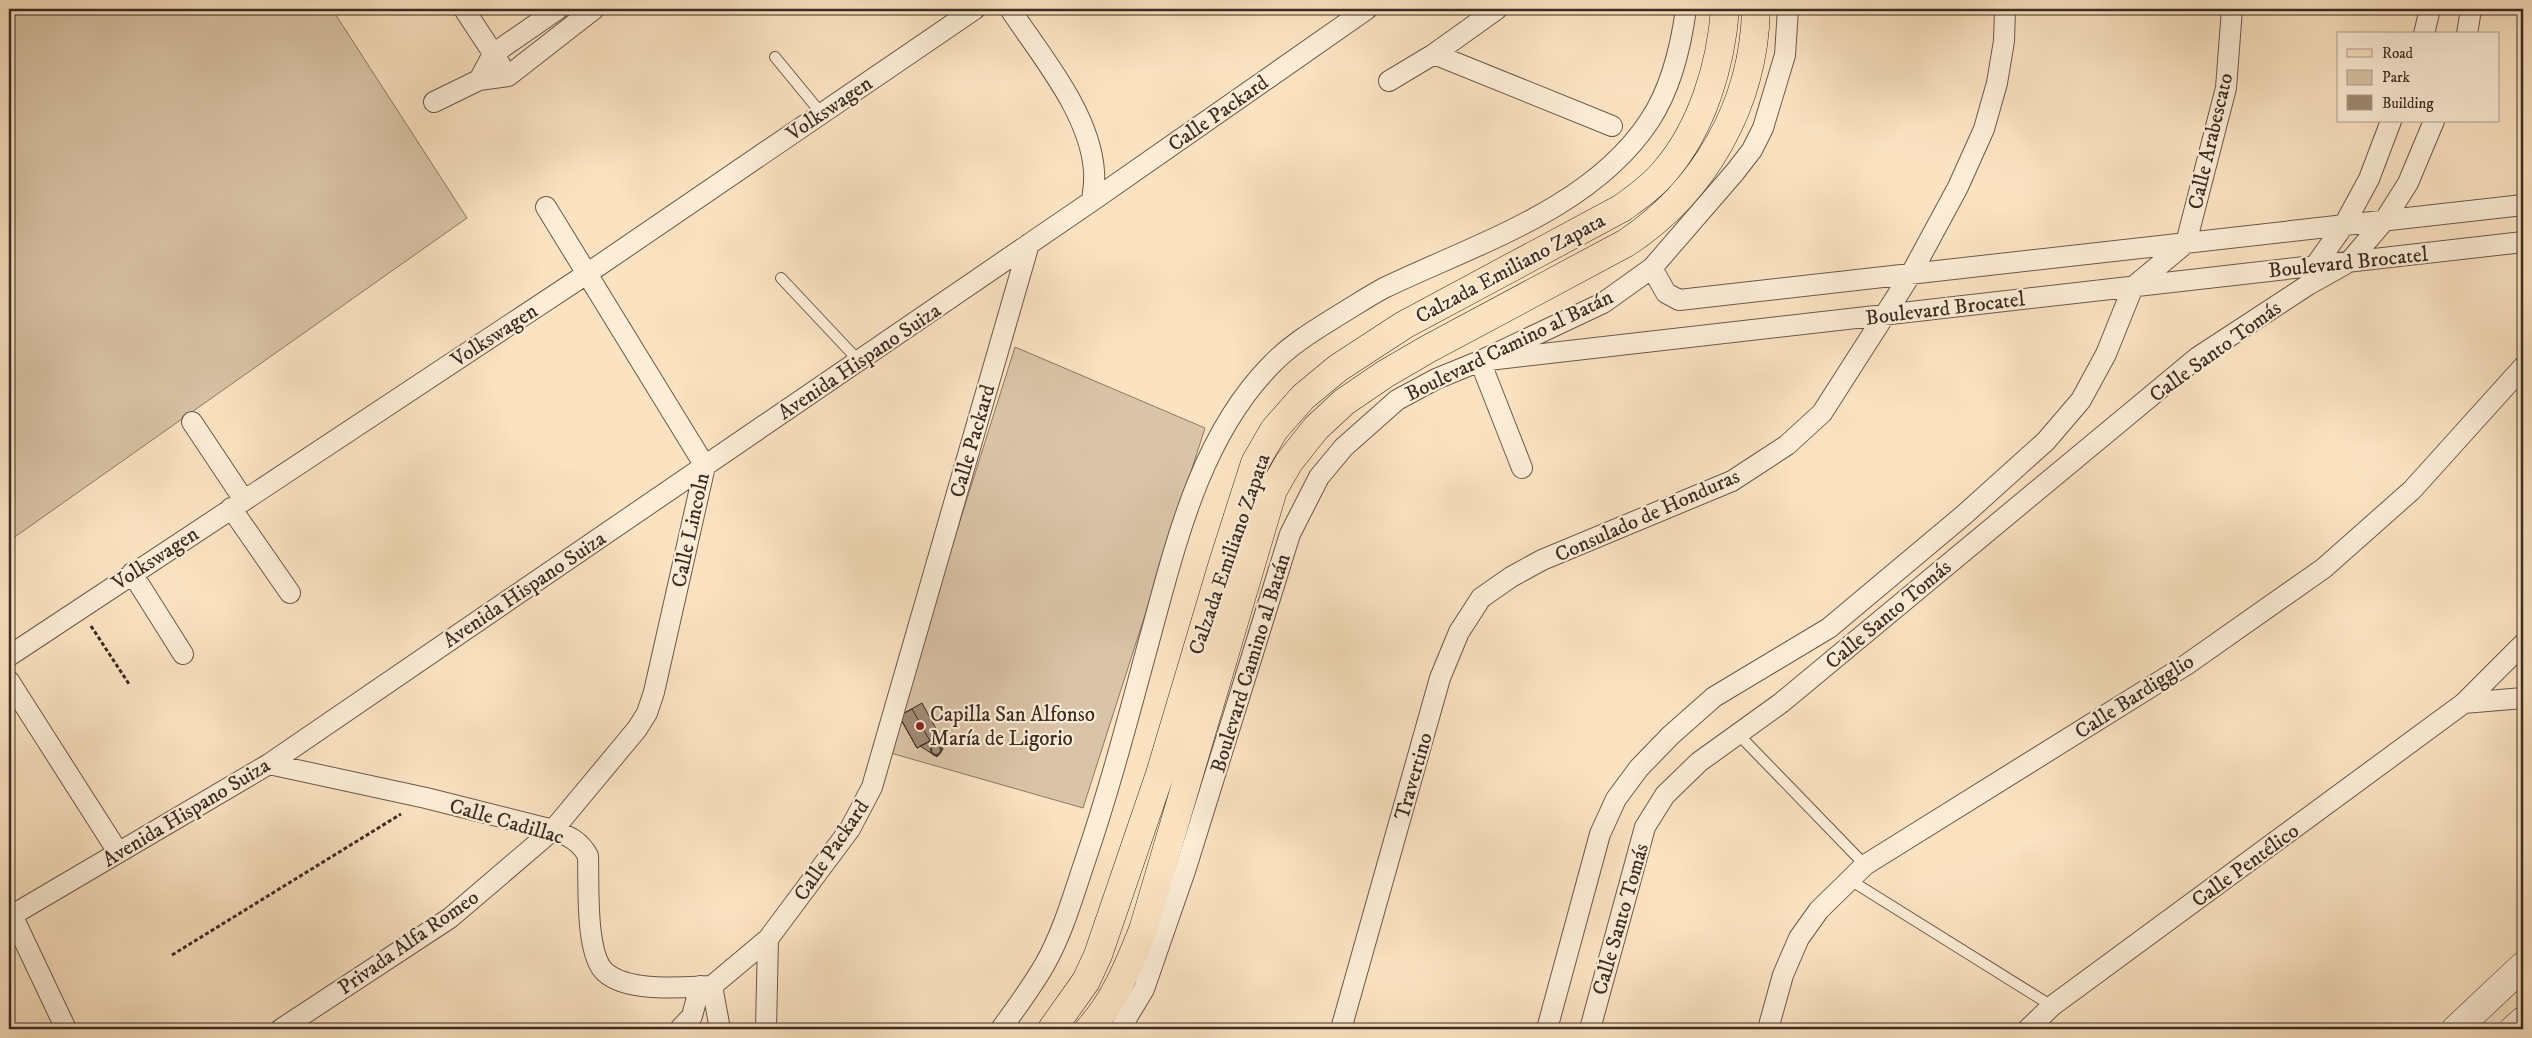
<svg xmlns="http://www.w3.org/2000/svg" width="2532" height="1038" font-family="'IM FELL DW Pica',serif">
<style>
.green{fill:#dac4a7;stroke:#8a7864}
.building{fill:#9f8b75;stroke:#3b2b22}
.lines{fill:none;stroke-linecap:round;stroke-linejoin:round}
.service-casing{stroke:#6b594a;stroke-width:12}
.minor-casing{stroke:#6b594a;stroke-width:22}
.secondary-casing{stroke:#3b2b22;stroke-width:29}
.primary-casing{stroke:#3b2b22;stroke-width:29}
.path{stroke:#3b2b22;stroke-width:3;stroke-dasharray:4 2.5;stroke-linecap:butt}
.service{stroke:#fcedd7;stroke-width:10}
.minor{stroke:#fcedd7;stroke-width:20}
.secondary{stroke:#fcedd7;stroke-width:28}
.primary{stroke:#fbe3c2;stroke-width:28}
.poi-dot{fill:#8f2418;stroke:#fcedd7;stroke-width:2}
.labels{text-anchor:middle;stroke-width:4.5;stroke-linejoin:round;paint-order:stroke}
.street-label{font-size:21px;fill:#3b2b22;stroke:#fcedd7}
.poi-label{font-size:21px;fill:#3b2b22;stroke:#fcedd7;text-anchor:start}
</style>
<rect width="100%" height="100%" fill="#fbe3c2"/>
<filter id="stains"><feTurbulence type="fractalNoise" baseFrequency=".004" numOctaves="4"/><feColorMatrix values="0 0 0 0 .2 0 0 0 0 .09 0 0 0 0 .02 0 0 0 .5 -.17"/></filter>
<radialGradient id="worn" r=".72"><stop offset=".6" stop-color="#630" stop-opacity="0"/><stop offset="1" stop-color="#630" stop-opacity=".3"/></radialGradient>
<!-- green -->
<path class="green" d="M9,9H332L467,218L9,541Z
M1015,347L1205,428L1083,808L887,752Z"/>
<!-- building -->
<path class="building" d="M922,703L940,736L917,748L899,716Z
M912,709L930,741L917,748L899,716Z
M940,736L943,749L937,757L920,746Z
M930.5 750a5.5 5.5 0 1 1 11 0a5.5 5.5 0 1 1-11 0Z
M931.5 750a4.5 4.5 0 1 1 9 0a4.5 4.5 0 1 1-9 0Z"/>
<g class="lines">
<!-- service casing -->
<g class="service-casing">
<path id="service" d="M775,57L821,113
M781,278L859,361
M1739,735L1865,865
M1850,880L2052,1006"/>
</g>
<!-- minor casing -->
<g class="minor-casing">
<path id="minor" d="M464,9L500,64
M1010,9C1041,56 1090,113 1094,171C1095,181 1093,191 1092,201
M2424,34L2430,9
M2467,34L2471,9
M1434,54L1612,126
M479,80L493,54L558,9
M1389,81L1434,54L1497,9
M434,102L479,80L508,76L594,9
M1652,268L1666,293L1679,300L2523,205
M2312,274L2315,266L2344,225L2369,179L2391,121
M192,422L244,500
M1522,468L1480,361L2523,242
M231,508L290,593
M132,573L183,654
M9,656L588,273L975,9
M9,681L118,852
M2464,703L2523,698
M269,764L426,798L553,830C569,836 580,841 588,856C589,883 585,954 605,972C628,993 683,987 712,986
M12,915L66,1029
M9,917L269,764L1092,201L1367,9
M712,986L768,939L850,829L872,787L1029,244
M712,986L720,1029
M281,1029L450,918L553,830L637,729L647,713L654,692L705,466L546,207
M680,1029L692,1016L700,986
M766,1029L768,939
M1001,1029C1016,1008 1032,987 1045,964C1063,932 1073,896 1085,861C1111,785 1131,707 1152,630C1177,538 1202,435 1271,365C1291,344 1315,330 1339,315C1354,306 1369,296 1384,288C1475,244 1592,209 1650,120C1671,88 1681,46 1686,9
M1120,1029L1144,989L1185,871L1290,534L1319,477L1344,447L1397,400L1436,379L1480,361L1603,303L1652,268L1735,172L1752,150L1763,128L1785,55L1788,9
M1341,1029L1440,678L1459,632L1481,598L1511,577L1542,560L1732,481L1787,445L1822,413L1911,274L1958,187L1984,129L1997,83L2004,41L2005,9
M1547,1029L1600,834L1616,799L1639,768L1671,735L1714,697L1829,628L1965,514L2046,441L2081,400L2106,354L2133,287L2186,243L2226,88L2232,9
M1590,1029L1645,827L1665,795L1699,762L1781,703L2198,357L2308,285L2349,262L2384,221L2408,183L2434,121
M1768,1029L1783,975L1799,938L1819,910L1865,865L2186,665L2324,568L2412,490L2523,367
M2028,1029L2052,1006L2464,703L2523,644"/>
</g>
<!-- secondary casing -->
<g class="secondary-casing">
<path id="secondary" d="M2456,1029L2523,966
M2514,1029L2523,1021"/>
</g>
<!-- primary casing -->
<g class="primary-casing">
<path id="primary" d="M1052,1029L1086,981L1098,955L1160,774L1223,563L1255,463L1274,430L1303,397L1338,368L1404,325L1622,208C1637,197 1653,186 1665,171C1702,128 1721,65 1725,9
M1089,1029C1115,1000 1129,965 1143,930L1273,490L1289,462L1316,428L1344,402L1385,374L1428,349L1626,243C1705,191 1754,104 1756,9"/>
</g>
<!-- path -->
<path class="path" d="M91,626L129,684
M172,955L401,814"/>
<!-- service -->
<use href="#service" class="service"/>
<!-- minor -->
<use href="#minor" class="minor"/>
<!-- secondary -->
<use href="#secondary" class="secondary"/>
<!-- primary -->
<use href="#primary" class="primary"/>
</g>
<!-- markers -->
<circle class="poi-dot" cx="920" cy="726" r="5"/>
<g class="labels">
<!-- street labels -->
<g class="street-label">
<text transform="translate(829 108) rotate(-34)" y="7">Volkswagen</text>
<text transform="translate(1218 113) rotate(-35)" y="7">Calle Packard</text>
<text transform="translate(2210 141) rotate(-77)" y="7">Calle Arabescato</text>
<text transform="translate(2348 262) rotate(-6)" y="7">Boulevard Brocatel</text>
<text transform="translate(1510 268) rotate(-28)" y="7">Calzada Emiliano Zapata</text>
<text transform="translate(1945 308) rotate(-7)" y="7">Boulevard Brocatel</text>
<text transform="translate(494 335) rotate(-33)" y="7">Volkswagen</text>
<text transform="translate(1509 345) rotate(-26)" y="7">Boulevard Camino al Batán</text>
<text transform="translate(2215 351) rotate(-36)" y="7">Calle Santo Tomás</text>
<text transform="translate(859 361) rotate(-34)" y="7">Avenida Hispano Suiza</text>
<text transform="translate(972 441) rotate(-74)" y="7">Calle Packard</text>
<text transform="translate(1647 515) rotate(-24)" y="7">Consulado de Honduras</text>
<text transform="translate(690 530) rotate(-78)" y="7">Calle Lincoln</text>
<text transform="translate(1229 554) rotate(-71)" y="7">Calzada Emiliano Zapata</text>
<text transform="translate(155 558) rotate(-33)" y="7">Volkswagen</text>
<text transform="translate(524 589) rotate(-34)" y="7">Avenida Hispano Suiza</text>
<text transform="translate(1888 614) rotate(-40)" y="7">Calle Santo Tomás</text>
<text transform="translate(1250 663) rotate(-73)" y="7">Boulevard Camino al Batán</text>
<text transform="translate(2134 696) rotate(-33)" y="7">Calle Bardigglio</text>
<text transform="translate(1413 776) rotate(-74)" y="7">Travertino</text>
<text transform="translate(186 812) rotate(-31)" y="7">Avenida Hispano Suiza</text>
<text transform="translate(507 821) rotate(16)" y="7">Calle Cadillac</text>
<text transform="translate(831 850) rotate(-56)" y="7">Calle Packard</text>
<text transform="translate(2245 865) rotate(-36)" y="7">Calle Pentélico</text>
<text transform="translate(1620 919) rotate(-74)" y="7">Calle Santo Tomás</text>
<text transform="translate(408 942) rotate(-35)" y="7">Privada Alfa Romeo</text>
</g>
<!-- poi labels -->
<g class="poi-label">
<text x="930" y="721">Capilla San Alfonso<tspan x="930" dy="24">María de Ligorio</tspan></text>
</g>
</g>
<!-- margin -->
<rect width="2532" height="1038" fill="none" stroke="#fbe3c2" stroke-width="30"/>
<rect x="10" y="10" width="2512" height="1018" fill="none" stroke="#3b2b22" stroke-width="2.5"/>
<rect x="15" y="15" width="2502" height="1008" fill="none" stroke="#3b2b22"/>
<!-- legend -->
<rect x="2337" y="32" width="162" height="90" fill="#fcedd7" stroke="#af9f8f"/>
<rect x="2347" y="49" width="25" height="8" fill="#fbe3c2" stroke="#af9f8f"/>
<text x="2382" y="58" font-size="15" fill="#3b2b22">Road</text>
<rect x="2347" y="70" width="25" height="15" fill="#dac4a7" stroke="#af9f8f"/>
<text x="2382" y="82" font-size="15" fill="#3b2b22">Park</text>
<rect x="2347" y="95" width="25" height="15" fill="#9f8b75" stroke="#af9f8f"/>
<text x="2382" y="108" font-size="15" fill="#3b2b22">Building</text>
<rect width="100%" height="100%" filter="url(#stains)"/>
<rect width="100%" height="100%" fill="url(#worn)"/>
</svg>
